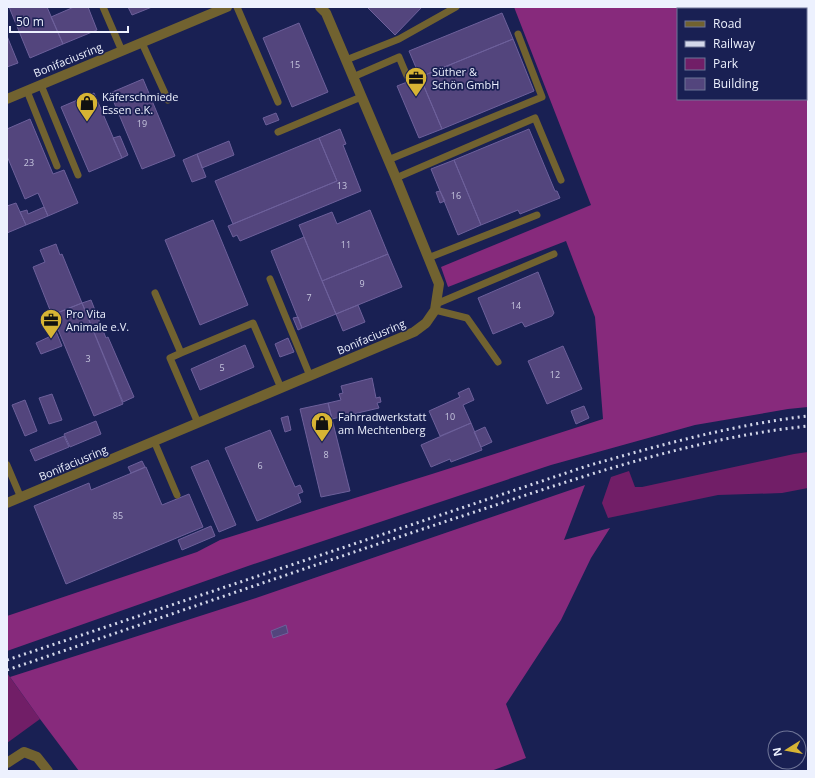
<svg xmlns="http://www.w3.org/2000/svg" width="815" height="778" font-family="'Open Sans',sans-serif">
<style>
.green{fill:#711e67}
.forest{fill:#872a7c;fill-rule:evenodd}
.building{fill:#53457d;stroke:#6d609b}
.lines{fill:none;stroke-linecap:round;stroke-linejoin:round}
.lane{stroke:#716230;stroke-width:7}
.street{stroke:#716230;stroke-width:10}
.rail{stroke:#d3d7e9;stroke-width:3;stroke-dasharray:2 4;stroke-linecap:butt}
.labels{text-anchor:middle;stroke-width:3.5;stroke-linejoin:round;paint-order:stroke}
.number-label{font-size:9px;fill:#c6c6de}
.street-label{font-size:11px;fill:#edf1fe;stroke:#192053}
.poi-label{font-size:11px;fill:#edf1fe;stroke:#192053;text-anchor:start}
</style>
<rect width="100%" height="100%" fill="#192053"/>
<!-- green -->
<path class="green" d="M808,452V488L782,493L718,495L608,518L602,503L611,477L629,471L635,487H642L794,454Z
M7,673L40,719L7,743Z"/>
<!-- forest -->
<path class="forest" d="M514,7H808V407L788,409L695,425L551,465L248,566L7,651V616L197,552L220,540L432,474L603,419L595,317L566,241L448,287L441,267L591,205ZM678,9H806V99H678Z
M585,485L564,540L610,528L591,558L561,620L506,704L526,758L491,771H79L40,719L10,677L256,598Z"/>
<!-- building -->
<path class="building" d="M9,7H47L63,44L30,58Z
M74,7H88L97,30L63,44L51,17Z
M128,7H152L132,15Z
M367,7H422L395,35Z
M502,13L513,39L420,77L409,51Z
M299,23L328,92L292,107L263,38Z
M7,36L18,63L7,67Z
M513,39L534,91L442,129L420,77Z
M420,77L442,129L419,138L397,86Z
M143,79L175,156L142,169L110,93Z
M94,93L122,158L89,172L61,107Z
M276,113L279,120L266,125L263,118Z
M30,119L53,174L64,170L78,203L48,216L38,193L25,199L7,156V129Z
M340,129L346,144L343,145L361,191L240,241L237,235L233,237L228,226L337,181L319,138Z
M529,129L555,191H557L560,198L520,214L518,210L481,225L454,160Z
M120,136L128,155L122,158L113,138Z
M319,138L337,181L233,224L215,181Z
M229,141L234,155L202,168L197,154Z
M197,154L206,177L192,182L183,160Z
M454,160L481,225L458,235L431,169Z
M440,191L445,201L440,203L436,192Z
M16,203L26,225L7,233V206Z
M44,207L48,216L26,225L20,212L27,210L28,214Z
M370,210L388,254L322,281L299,225L332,212L337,224Z
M213,220L248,305L200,325L165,240Z
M304,237L336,314L302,328L271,251Z
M56,244L60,255L62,254L82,303L52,315L33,267L45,262L40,250Z
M388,254L402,287L336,314L322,281Z
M538,272L554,313L552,316L525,327L522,322L493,334L478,298Z
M91,300L106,338L108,337L134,397L123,402L82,303Z
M82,303L123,404L94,416L52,315Z
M358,305L365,322L343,331L336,314Z
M298,317L302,328L298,330L293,318Z
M55,329L62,346L41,354L36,343L51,336L49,331Z
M288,338L294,352L280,357L275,344Z
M245,345L254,367L200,390L191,369Z
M563,346L582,389L547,404L528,361Z
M372,378L376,398L380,397L381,402L377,403L379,408L332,419L328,403L341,400L339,394L343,393L341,386Z
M469,388L474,400L463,405L471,423L440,436L429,411L460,397L458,393Z
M52,394L62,420L49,424L39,398Z
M25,400L37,431L25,436L12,405Z
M328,403L350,491L321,497L300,409Z
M584,406L589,418L576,424L571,411Z
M288,416L291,430L285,432L281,418Z
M96,421L101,434L70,447L64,434Z
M471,423L482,450L451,462L450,459L431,467L421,445Z
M485,427L492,442L481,447L474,432Z
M270,430L295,487L300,485L303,492L298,494L301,502L257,521L225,448Z
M64,436L69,447L35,461L30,450Z
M208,460L236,525L219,532L191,467Z
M142,461L145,467L131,473L128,467Z
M146,467L162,505L189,494L203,527L66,584L34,506L89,483L91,490Z
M211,526L215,536L182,550L178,540Z
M286,625L288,633L273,638L271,631Z"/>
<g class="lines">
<!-- lane -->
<path class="lane" d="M103,7L122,51
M237,7L278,102
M142,43L168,100
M346,60L399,39L456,7
M353,77L399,57L407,76
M41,85L78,175
M27,91L57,166
M278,132L361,97
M388,160L542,97L518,34
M396,178L535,118L561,180
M428,258L537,215
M270,279L310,376
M155,293L181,353
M436,304L554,254
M435,310L467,318L498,362
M198,423L170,358L181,353L253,323L281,388
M154,441L177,495
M7,465L21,498"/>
<!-- street -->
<path class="street" d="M7,99L227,7
M7,503L414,332L426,323L435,310L439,284L396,178L326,13L320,7
M7,763L24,752L37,757L48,771"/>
<!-- rail -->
<path class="rail" d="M7,660L587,466C660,445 732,425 808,416
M7,670C155,620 302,569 450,520C567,482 685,439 808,426"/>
</g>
<!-- icons -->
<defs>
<g id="office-pin" transform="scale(1.15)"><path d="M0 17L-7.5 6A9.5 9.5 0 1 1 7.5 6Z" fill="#d7b434" stroke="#192053"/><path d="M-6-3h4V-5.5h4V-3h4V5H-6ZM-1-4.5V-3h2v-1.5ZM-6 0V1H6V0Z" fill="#111"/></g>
<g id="shop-pin" transform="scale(1.15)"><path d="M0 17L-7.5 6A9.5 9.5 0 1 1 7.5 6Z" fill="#d7b434" stroke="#192053"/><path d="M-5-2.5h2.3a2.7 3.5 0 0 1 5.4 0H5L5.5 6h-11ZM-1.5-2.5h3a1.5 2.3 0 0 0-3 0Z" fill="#111"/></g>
</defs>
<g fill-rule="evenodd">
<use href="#office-pin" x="416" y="78"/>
<use href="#shop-pin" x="87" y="103"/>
<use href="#office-pin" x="51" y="320"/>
<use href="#shop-pin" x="322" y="423"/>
</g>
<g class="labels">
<!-- number labels -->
<g class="number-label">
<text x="295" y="68">15</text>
<text x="142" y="127">19</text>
<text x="29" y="166">23</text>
<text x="342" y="189">13</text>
<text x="456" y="199">16</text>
<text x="346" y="248">11</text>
<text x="362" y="287">9</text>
<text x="309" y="301">7</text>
<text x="516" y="309">14</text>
<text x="88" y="362">3</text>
<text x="222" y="371">5</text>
<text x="555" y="378">12</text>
<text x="450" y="420">10</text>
<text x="326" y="458">8</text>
<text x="260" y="469">6</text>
<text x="118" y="519">85</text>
</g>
<!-- street labels -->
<g class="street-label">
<text transform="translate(68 60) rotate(-22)" y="4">Bonifaciusring</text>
<text transform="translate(371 337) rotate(-23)" y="4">Bonifaciusring</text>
<text transform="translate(73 463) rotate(-23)" y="4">Bonifaciusring</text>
</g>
<!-- poi labels -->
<g class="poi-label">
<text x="432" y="76">Süther &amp;<tspan x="432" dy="13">Schön GmbH</tspan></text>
<text x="102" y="101">Käferschmiede<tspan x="102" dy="13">Essen e.K.</tspan></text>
<text x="66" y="318">Pro Vita<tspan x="66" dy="13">Animale e.V.</tspan></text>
<text x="338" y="421">Fahrradwerkstatt<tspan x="338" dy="13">am Mechtenberg</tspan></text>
</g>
</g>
<!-- border -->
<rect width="815" height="778" fill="none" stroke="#edf1fe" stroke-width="16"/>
<!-- legend -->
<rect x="677" y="8" width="130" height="92" fill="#192053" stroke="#6e7497"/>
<rect x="685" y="21" width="20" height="6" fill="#716230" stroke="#6e7497"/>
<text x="713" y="28" font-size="12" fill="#edf1fe">Road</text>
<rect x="685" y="41" width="20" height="6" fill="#d3d7e9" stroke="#6e7497"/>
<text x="713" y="48" font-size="12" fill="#edf1fe">Railway</text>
<rect x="685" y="58" width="20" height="12" fill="#711e67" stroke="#6e7497"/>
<text x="713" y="68" font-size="12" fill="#edf1fe">Park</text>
<rect x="685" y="78" width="20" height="12" fill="#53457d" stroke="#6e7497"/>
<text x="713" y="88" font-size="12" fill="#edf1fe">Building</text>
<!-- north arrow -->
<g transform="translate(787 750) rotate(259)"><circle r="19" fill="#192053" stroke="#6e7497"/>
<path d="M0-3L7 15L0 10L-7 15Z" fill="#d7b434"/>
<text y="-6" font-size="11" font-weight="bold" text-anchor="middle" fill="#edf1fe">N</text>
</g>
<!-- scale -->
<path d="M10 26v6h118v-6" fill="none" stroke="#edf1fe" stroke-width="2"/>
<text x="16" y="26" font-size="12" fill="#edf1fe" stroke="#192053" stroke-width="3" paint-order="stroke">50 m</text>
</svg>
